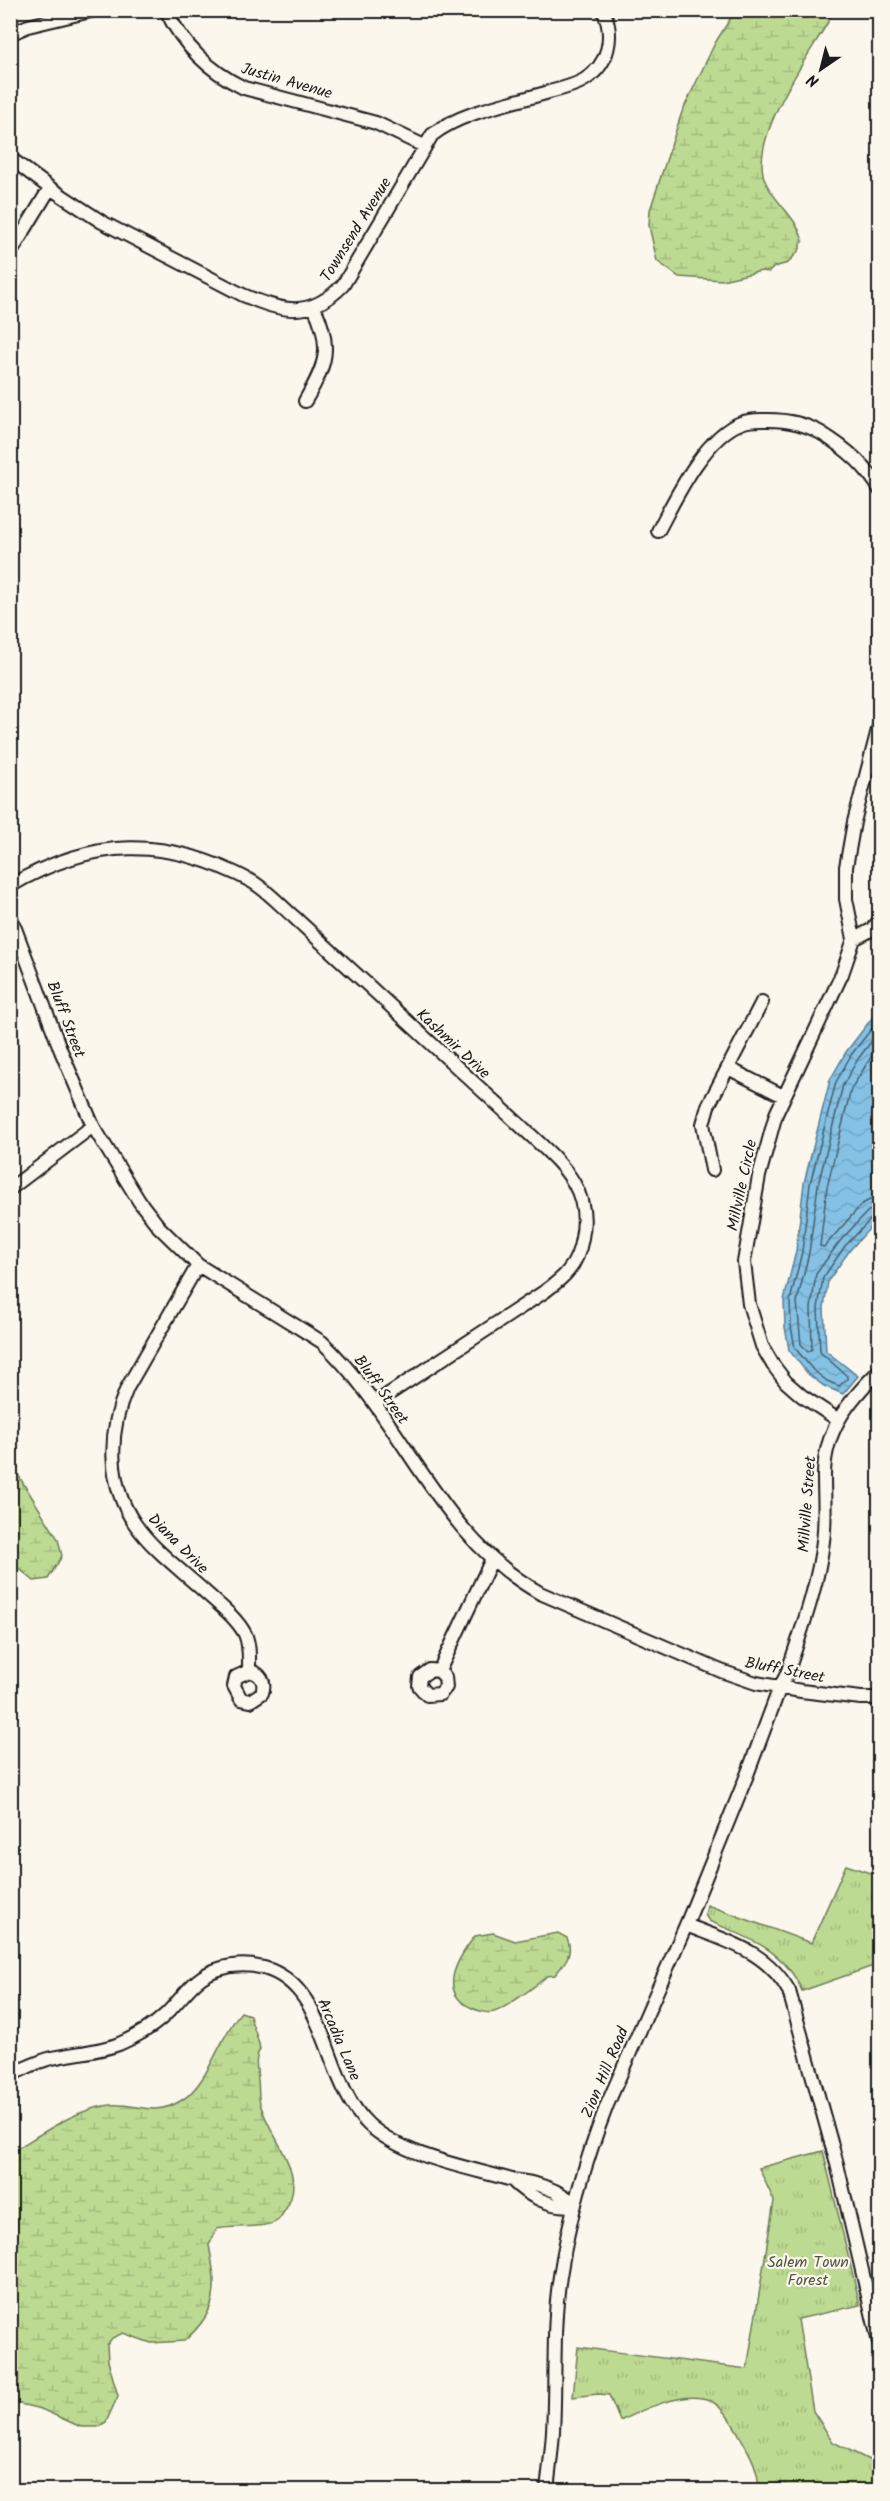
<svg xmlns="http://www.w3.org/2000/svg" width="890" height="2501" font-family="Kalam,sans-serif">
<style>
.wetland{fill:url(#wetland-marsh);stroke:#6c7b57;stroke-width:1.5}
.park{fill:url(#park-tufts);stroke:#6c7b57;stroke-width:1.5}
.water{fill:url(#water-waves);stroke:#5a7f94;stroke-width:1.5}
.lines{fill:none;stroke-linecap:round;stroke-linejoin:round}
.shore{stroke:#465e6c;stroke-width:1.5}
.minor-casing{stroke:#1c1c1c;stroke-width:16}
.minor{stroke:#fbf7ec;stroke-width:12}
.labels{text-anchor:middle;stroke-width:4.5;stroke-linejoin:round;paint-order:stroke}
.street-label{font-size:16px;fill:#1c1c1c;stroke:#fbf7ec}
.park-label{font-size:16px;fill:#4c553f;stroke:#fbf7ec}
</style>
<defs>
<pattern id="wetland-marsh" width="20" height="14" patternUnits="userSpaceOnUse" patternTransform="scale(1.5)"><rect width="20" height="14" fill="#bdda92"/><path d="M1 5h8M5 5V1M11 12h8M15 12V8" fill="none" stroke="#a2ba7d"/></pattern>
<pattern id="park-tufts" width="24" height="20" patternUnits="userSpaceOnUse" patternTransform="scale(1.5)"><rect width="24" height="20" fill="#bdda92"/><path d="M3 7l-1-3M5 7V3M7 7l1-3M15 17l-1-3M17 17v-4M19 17l1-3" fill="none" stroke="#a2ba7d"/></pattern>
<pattern id="water-waves" width="16" height="10" patternUnits="userSpaceOnUse" patternTransform="scale(1.5)"><rect width="16" height="10" fill="#84c1e4"/><path d="M0 5q4-4 8 0t8 0" fill="none" stroke="#71a5c3"/></pattern>
</defs>
<rect width="100%" height="100%" fill="#fbf7ec"/>
<filter id="ink" filterUnits="userSpaceOnUse"><feTurbulence type="fractalNoise" baseFrequency=".0167" numOctaves="2"/><feDisplacementMap in="SourceGraphic" scale="12" xChannelSelector="R" yChannelSelector="G"/><feConvolveMatrix kernelMatrix="1 2 1 2 8 2 1 2 1" color-interpolation-filters="sRGB"/></filter>
<g filter="url(#ink)">
<!-- wetland -->
<path class="wetland" d="M735,11H832L828,22C807,58 746,142 766,183C776,204 797,217 803,241L800,244V249L788,263L774,267L769,272L762,271L722,280L679,277L657,261L649,226L650,210L682,112L715,43Z
M10,1462L58,1539L62,1556L48,1579L34,1581L11,1562Z
M493,1933L515,1941L558,1933L567,1938C574,1953 565,1963 555,1975L547,1976C537,1985 506,2008 494,2012C486,2014 479,2011 472,2008C436,1992 458,1958 475,1936Z
M241,2012L250,2015C252,2027 258,2036 260,2049C254,2059 257,2068 258,2080C259,2087 258,2096 260,2103C269,2138 310,2174 285,2210C283,2213 280,2219 277,2221C266,2229 234,2225 217,2229L209,2245C217,2288 220,2310 184,2341L151,2343L123,2333L112,2338L107,2345L108,2361L118,2396L106,2422L98,2427H81L41,2409L11,2402V2152C39,2136 78,2107 111,2105C138,2103 154,2118 182,2100C209,2083 219,2037 241,2012Z"/>
<!-- park -->
<path class="park" d="M846,1865L879,1876V1964L802,1991C784,1949 747,1937 709,1921L705,1915L707,1905L811,1943Z
M823,2151L860,2305L798,2319L813,2411L833,2442L879,2465V2490H759C758,2468 752,2458 741,2438C734,2425 723,2406 709,2400C685,2390 641,2410 620,2421L609,2395L598,2394L573,2397L578,2347L747,2369L774,2201L759,2168Z"/>
<!-- water -->
<path class="water" d="M879,1009V1218L850,1250L828,1281L824,1308L826,1351L858,1376L843,1394L824,1386L808,1374L789,1350L785,1327L784,1300L796,1251L804,1183L830,1080L846,1052Z"/>
<g class="lines">
<!-- shore -->
<path class="shore" d="M880,1018L851,1055L836,1082L810,1184L802,1252L790,1301L791,1326L795,1348L813,1370L827,1381L839,1386L847,1379V1376L820,1352L818,1308L823,1278L845,1246L873,1217L880,1215
M880,1030L858,1059L843,1085L818,1185L809,1253L797,1302L801,1344L808,1352L812,1349L811,1308L816,1274L840,1241L868,1211L880,1208
M880,1043L851,1089L827,1187L820,1246L824,1247L862,1204L870,1200L880,1199"/>
<!-- minor casing -->
<g class="minor-casing">
<path id="minor" d="M166,10C183,46 209,71 244,88L376,123L424,146
M10,34L28,26L95,10
M10,158L50,188L102,222L243,295C283,312 310,319 343,285L432,135C462,111 513,103 549,92C561,89 574,86 584,80C609,65 615,36 603,10
M10,254L50,188
M305,401C326,365 333,347 314,307
M658,531C675,499 705,436 741,423C750,419 759,420 768,420C788,420 804,423 821,433C844,447 867,466 880,490
M880,601V633
M10,886C93,837 166,836 251,881C267,890 280,905 294,917L536,1140C566,1168 591,1193 582,1238C580,1250 576,1262 568,1271C562,1279 552,1286 544,1292L375,1403
M10,915L61,1051L93,1126L139,1201L159,1227L198,1265L322,1342C405,1420 436,1535 540,1593L721,1671L756,1683L801,1691L861,1698H880
M854,939L871,930L880,920
M728,1068L783,1096
M712,1170L703,1124L708,1106L762,1002
M10,1189L93,1126
M198,1265L127,1388C108,1431 107,1484 135,1524C153,1550 181,1570 204,1591C218,1604 236,1617 245,1634C250,1645 249,1659 249,1671L236,1677L234,1686L241,1699L250,1701L262,1693C266,1682 261,1673 249,1671
M837,1419L802,1396L786,1382L773,1365L762,1346L749,1304L744,1262L759,1176L776,1114L842,974L854,939L846,899V867L854,822L880,722
M439,1671L445,1677L446,1687L440,1694L427,1695L419,1686L420,1677L430,1670L439,1671L492,1559
M686,1925C726,1941 766,1950 789,1991L837,2164L880,2347
M10,2075C24,2069 38,2061 52,2058C74,2053 98,2052 119,2044C135,2037 153,2027 165,2015C183,1998 194,1976 219,1969C235,1964 248,1964 264,1968C330,1987 322,2081 369,2125C405,2157 467,2167 512,2180C533,2182 560,2189 575,2205
M512,2180C527,2196 553,2209 575,2205
M547,2490C549,2471 552,2451 553,2431C556,2379 552,2328 560,2276C569,2218 586,2159 607,2105L686,1925L747,1775L780,1687L787,1674C801,1631 818,1586 823,1541C826,1519 824,1498 824,1476C824,1431 848,1401 880,1370"/>
</g>
<!-- minor -->
<use href="#minor" class="minor"/>
</g>
</g>
<g class="labels">
<!-- street labels -->
<g class="street-label">
<text transform="translate(287 80) rotate(16)" y="6">Justin Avenue</text>
<text transform="translate(355 229) rotate(-58)" y="6">Townsend Avenue</text>
<text transform="translate(67 1019) rotate(69)" y="6">Bluff Street</text>
<text transform="translate(454 1043) rotate(43)" y="6">Kashmir Drive</text>
<text transform="translate(741 1185) rotate(-78)" y="6">Millville Circle</text>
<text transform="translate(382 1389) rotate(54)" y="6">Bluff Street</text>
<text transform="translate(806 1504) rotate(-86)" y="6">Millville Street</text>
<text transform="translate(179 1543) rotate(45)" y="6">Diana Drive</text>
<text transform="translate(785 1669) rotate(11)" y="6">Bluff Street</text>
<text transform="translate(340 2039) rotate(67)" y="6">Arcadia Lane</text>
<text transform="translate(604 2072) rotate(-67)" y="6">Zion Hill Road</text>
</g>
<!-- park labels -->
<g class="park-label">
<text x="808" y="2267">Salem Town<tspan x="808" dy="18">Forest</tspan></text>
</g>
</g>
<!-- margin -->
<rect width="890" height="2501" fill="none" stroke="#fbf7ec" stroke-width="36"/>
<rect x="18" y="18" width="854" height="2465" fill="none" stroke="#1c1c1c" stroke-width="2" filter="url(#ink)"/>
<!-- north arrow -->
<g transform="translate(821 69) rotate(215)" stroke="#fbf7ec" stroke-width="4.5" paint-order="stroke">
<path d="M0-4.5L10 22L0 15L-10 22Z" fill="#1c1c1c"/>
<text y="-9" font-size="16" font-weight="bold" text-anchor="middle" fill="#1c1c1c">N</text>
</g>
</svg>
